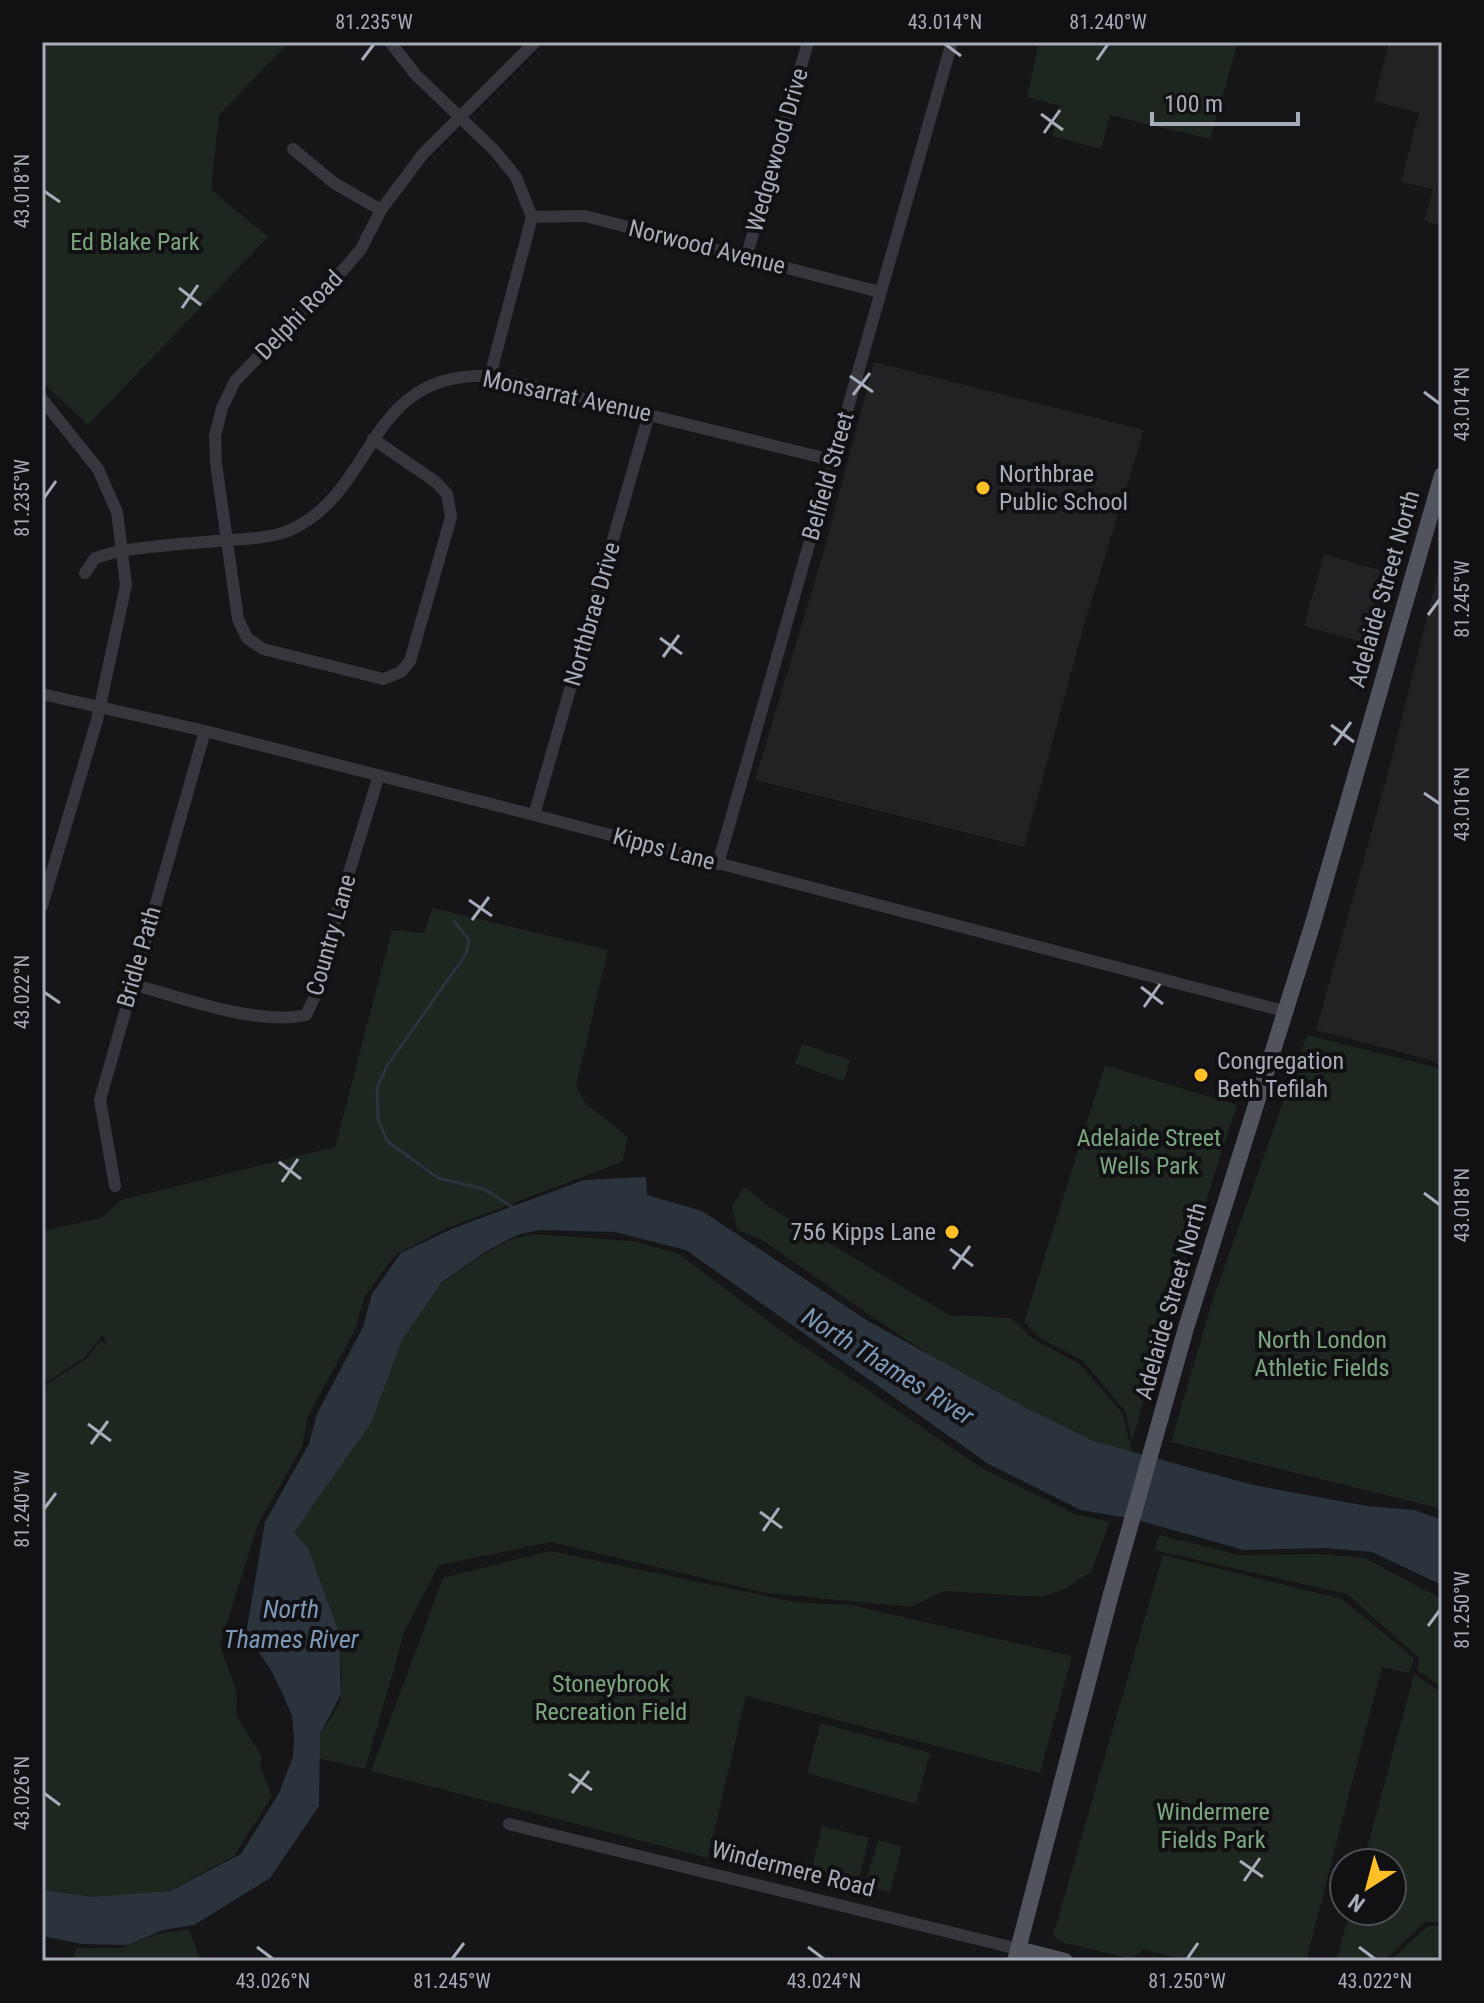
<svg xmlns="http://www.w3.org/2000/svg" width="1484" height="2003" font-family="'Roboto Condensed',sans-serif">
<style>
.built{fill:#222225}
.green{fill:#1d261f}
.water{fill:#2b343d}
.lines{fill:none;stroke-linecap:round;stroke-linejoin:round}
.stream{stroke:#2b343d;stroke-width:3}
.minor{stroke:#36373d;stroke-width:12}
.major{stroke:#52545d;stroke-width:16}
.ticks{fill:none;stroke:#a7acb9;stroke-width:3}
.poi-dot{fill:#ffbf27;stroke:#111113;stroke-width:3}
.labels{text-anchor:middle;stroke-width:8;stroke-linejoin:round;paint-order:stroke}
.street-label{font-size:24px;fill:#a7acb9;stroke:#111113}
.park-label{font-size:24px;fill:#7ca680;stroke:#111113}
.poi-label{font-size:24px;fill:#a7acb9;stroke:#111113;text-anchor:start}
.water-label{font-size:26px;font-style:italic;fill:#7b98b7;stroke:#111113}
.neatline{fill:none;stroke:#a7acb9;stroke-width:3}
.ticks-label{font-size:20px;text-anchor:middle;fill:#a7acb9}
</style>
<rect width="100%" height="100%" fill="#161618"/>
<!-- built -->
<path class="built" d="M1389,42H1442V226L1424,221L1433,189L1401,182L1419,113L1374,101Z
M874,362L1144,430L1084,625L1024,847L755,780L825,547Z
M1324,554L1393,574L1373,645L1304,626Z
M1442,557V1068L1434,1061L1316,1030L1389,769Z"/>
<!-- green -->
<path class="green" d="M42,42H289L219,115L211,189L268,237L88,425L42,382Z
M1039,42H1238L1210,139L1110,115L1101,149L1052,136L1060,106L1027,97Z
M433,908L608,950L576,1086L586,1104L628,1137L622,1162L447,1228L395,1255L365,1296L355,1330L308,1416L302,1447L258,1524L220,1645L237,1693L236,1715L262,1757L260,1766L272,1796L234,1856L165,1893L86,1899L42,1892V1531L46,1522L42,1528V1387L86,1359L101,1340L107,1346L103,1335L84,1358L42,1385V1231L101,1218L121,1200L335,1147L392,930L424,933Z
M1307,1035L1438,1068L1442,1077V1509L1171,1442L1212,1302Z
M802,1044L850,1060L844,1081L795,1064Z
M1105,1065L1237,1105L1159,1345L1132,1442L1125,1411L1083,1361L1040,1338L1024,1322Z
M744,1187L768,1206L949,1315L1011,1318L1033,1339L1080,1364L1123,1414L1133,1457C998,1413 876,1318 759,1238L737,1230L732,1207Z
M534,1234L633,1241L679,1254L787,1335L980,1467L1075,1514L1110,1522L1091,1572L1065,1589L1042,1597L944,1591L911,1607L766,1593L551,1542L439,1565L405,1630L365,1769L313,1757C317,1728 339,1714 341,1696C347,1643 323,1593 306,1544L289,1536L397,1343L437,1287L480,1256L512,1239Z
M1160,1535L1238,1555L1319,1554L1365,1558L1442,1599V1687L1417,1670L1419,1658L1347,1594L1154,1550Z
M550,1551L795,1602L851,1605L1072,1656L1040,1773L746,1696L708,1858L371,1771L443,1578Z
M1163,1555L1342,1599L1414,1658L1409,1673L1382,1667L1306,1961H1187L1143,1949L1132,1959L1061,1942L1053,1936Z
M1414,1674L1442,1693V1922H1425L1384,1961H1336L1350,1911H1392V1863H1363Z
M821,1723L930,1753L916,1804L807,1773Z
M822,1826L869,1838L857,1887L810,1875Z
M878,1840L902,1847L890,1893L865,1886Z
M1428,1926H1442V1961H1390Z
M189,1929L201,1961H73L76,1948H122L157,1934Z"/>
<!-- water -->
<path class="water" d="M646,1177L647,1195L702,1211L868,1321L1026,1408L1093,1441L1253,1485L1367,1506L1414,1510L1442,1520V1585L1372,1552L1325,1548L1244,1550L1134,1519L1081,1510L987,1463L686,1250L615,1232L539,1230L517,1235L485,1252L441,1283L402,1340L371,1423L294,1532L308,1548L339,1633L341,1694L320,1734L319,1806L270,1878L194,1925L163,1930L128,1945L82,1944L42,1936V1890L92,1897L170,1891L241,1854L279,1793L293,1757L294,1737L292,1716L284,1697L271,1670L246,1634L265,1522L309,1444L317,1414L363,1327L372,1294L401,1253L454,1228L584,1180Z"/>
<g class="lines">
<!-- stream -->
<path class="stream" d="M454,921L469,940L466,954L387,1066L377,1088L378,1119L387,1141L438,1178L484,1189L514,1208"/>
<!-- minor -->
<path class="minor" d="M390,42L416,75L495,151L516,177L532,217L490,376
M293,149L334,183L381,210
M532,217L585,216L880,292
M746,258L808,42
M42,399L98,469L117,512L126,585L97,720L42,906
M373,439L436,482L447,494L451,517L410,661L401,672L383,679L263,649L247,638L238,619L216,463L215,436L222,408L235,381L345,268L361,249L381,210L423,154L535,42
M85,573L95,558L112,553C149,545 189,544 227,540C246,539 270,538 288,531C379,492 363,371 490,376L832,460
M42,694L205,731L534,815L1284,1011
M534,815L649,414
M718,864L952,42
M131,984C181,997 256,1026 306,1015L323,979L337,912L379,775
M115,1186L100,1100L205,731
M509,1824L1018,1949"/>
<!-- major -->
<path class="major" d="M1018,1949L1065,1961
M1015,1961L1111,1594L1186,1328L1313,923L1442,475"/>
</g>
<!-- ticks -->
<path class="ticks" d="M945,44L961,56M362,60L374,44M1097,60L1108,44M1041,114L1063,130M1044,133L1060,110M44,191L60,202M179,288L201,305M182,308L198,285M850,376L873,392M1424,392L1440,404M853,395L870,373M44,498L56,481M1428,615L1440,599M660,638L682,654M663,657L679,635M1331,725L1354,742M1334,745L1351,722M1424,793L1440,804M469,900L492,916M472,920L489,897M1141,987L1163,1004M44,992L60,1003M1144,1007L1160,984M279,1162L301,1179M282,1182L298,1159M1424,1193L1440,1205M950,1249L973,1266M953,1269L970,1246M88,1424L111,1441M91,1444L108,1421M44,1509L56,1493M760,1512L782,1528M763,1531L779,1508M1428,1626L1440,1610M569,1774L592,1790M44,1793L60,1805M572,1793L589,1771M1240,1861L1263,1877M1244,1881L1260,1858M257,1947L273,1959M808,1947L824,1959M1359,1947L1375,1959M452,1959L464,1943M1187,1959L1198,1943"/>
<!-- markers -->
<g class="poi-dot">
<circle cx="983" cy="488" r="8"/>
<circle cx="1201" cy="1075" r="8"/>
<circle cx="952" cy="1232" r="8"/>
</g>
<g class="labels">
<!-- street labels -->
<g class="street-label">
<text transform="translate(777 150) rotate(-74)" y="8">Wedgewood Drive</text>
<text transform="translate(707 247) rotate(14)" y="8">Norwood Avenue</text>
<text transform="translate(299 315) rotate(-46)" y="8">Delphi Road</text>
<text transform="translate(567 396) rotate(12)" y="8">Monsarrat Avenue</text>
<text transform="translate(828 476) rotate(-74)" y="8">Belfield Street</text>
<text transform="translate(1384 589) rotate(-74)" y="8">Adelaide Street North</text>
<text transform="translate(592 614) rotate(-74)" y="8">Northbrae Drive</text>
<text transform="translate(664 849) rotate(15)" y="8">Kipps Lane</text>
<text transform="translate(331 935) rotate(-74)" y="8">Country Lane</text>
<text transform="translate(139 957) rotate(-74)" y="8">Bridle Path</text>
<text transform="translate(1171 1301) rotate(-74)" y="8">Adelaide Street North</text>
<text transform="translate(793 1869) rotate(14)" y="8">Windermere Road</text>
</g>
<!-- park labels -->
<g class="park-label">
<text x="135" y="250">Ed Blake Park</text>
<text x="1149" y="1146">Adelaide Street<tspan x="1149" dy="28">Wells Park</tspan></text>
<text x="1322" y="1348">North London<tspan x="1322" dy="28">Athletic Fields</tspan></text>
<text x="611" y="1692">Stoneybrook<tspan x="611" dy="28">Recreation Field</tspan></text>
<text x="1213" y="1820">Windermere<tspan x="1213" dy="28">Fields Park</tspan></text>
</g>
<!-- poi labels -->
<g class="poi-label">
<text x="999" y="482">Northbrae<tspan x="999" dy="28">Public School</tspan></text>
<text x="1217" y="1069">Congregation<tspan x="1217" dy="28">Beth Tefilah</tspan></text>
<text x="936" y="1240" text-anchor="end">756 Kipps Lane</text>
</g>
<!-- water labels -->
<g class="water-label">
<text transform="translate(888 1366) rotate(32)" y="9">North Thames River</text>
<text x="291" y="1618">North<tspan x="291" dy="30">Thames River</tspan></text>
</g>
</g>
<!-- border -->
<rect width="1484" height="2003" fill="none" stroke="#111113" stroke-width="88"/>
<!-- north arrow -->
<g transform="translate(1368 1887) rotate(216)"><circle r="38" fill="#111113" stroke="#4d4f55" stroke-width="2"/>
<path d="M0-6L14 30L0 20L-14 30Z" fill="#ffbf27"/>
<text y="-12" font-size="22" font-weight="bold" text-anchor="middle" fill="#a7acb9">N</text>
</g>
<!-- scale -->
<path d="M1152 112v12h146v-12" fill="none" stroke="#a7acb9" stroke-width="4"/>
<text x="1164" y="112" font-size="24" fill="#a7acb9" stroke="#111113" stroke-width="6" paint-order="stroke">100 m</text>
<rect x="44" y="44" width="1396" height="1915" class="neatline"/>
<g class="ticks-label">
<text x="374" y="29">81.235°W</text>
<text x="945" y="29">43.014°N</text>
<text x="1108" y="29">81.240°W</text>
<text transform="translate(22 191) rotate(-90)" y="7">43.018°N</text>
<text transform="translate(1462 404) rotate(-90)" y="7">43.014°N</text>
<text transform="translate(22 498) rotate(-90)" y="7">81.235°W</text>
<text transform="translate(1462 599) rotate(-90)" y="7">81.245°W</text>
<text transform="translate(1462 804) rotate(-90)" y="7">43.016°N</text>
<text transform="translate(22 992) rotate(-90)" y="7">43.022°N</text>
<text transform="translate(1462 1205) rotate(-90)" y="7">43.018°N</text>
<text transform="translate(22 1509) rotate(-90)" y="7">81.240°W</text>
<text transform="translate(1462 1610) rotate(-90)" y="7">81.250°W</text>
<text transform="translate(22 1793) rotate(-90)" y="7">43.026°N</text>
<text x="273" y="1988">43.026°N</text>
<text x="452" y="1988">81.245°W</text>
<text x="824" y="1988">43.024°N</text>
<text x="1187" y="1988">81.250°W</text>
<text x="1375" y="1988">43.022°N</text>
</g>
</svg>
